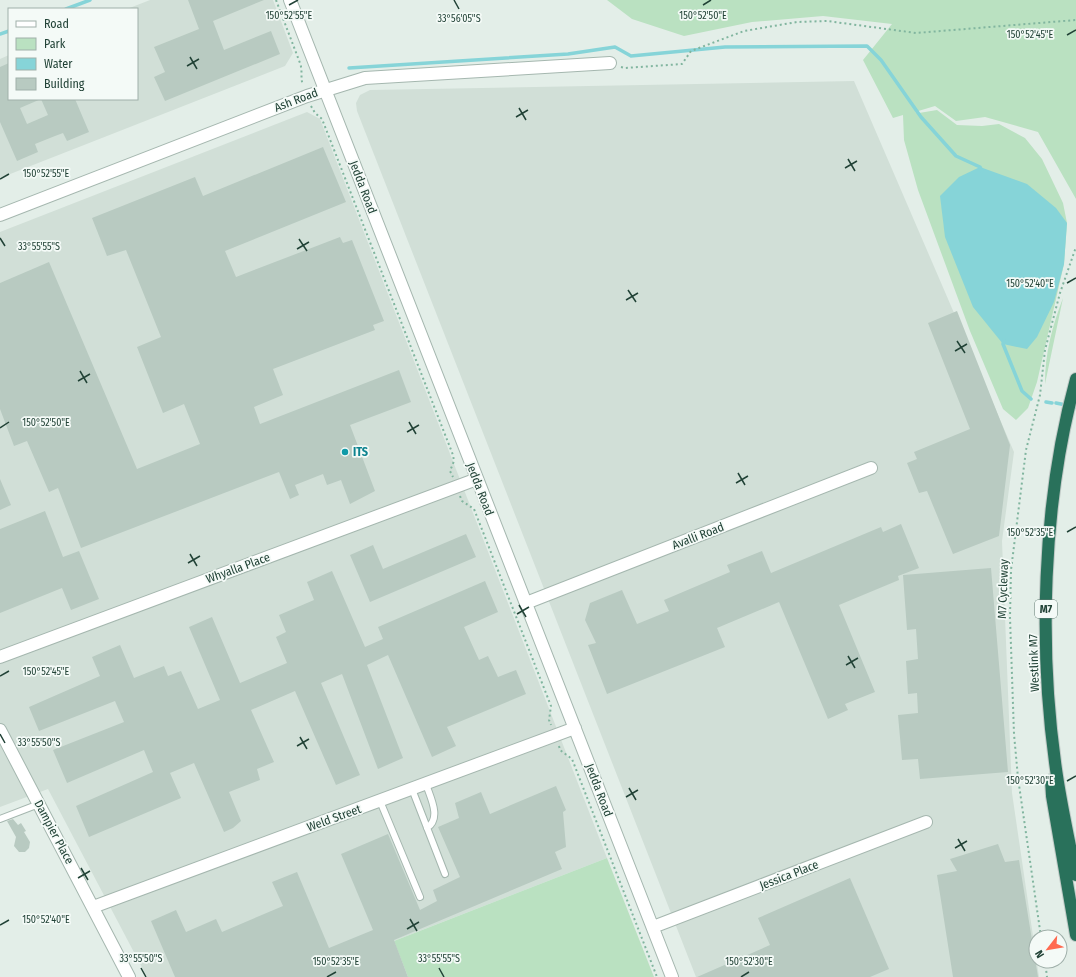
<svg xmlns="http://www.w3.org/2000/svg" width="1076" height="977" font-family="'Fira Sans Condensed',sans-serif">
<style>
.built{fill:#d1dfd7}
.green{fill:#bae1c1}
.water{fill:#86d4d8}
.lines{fill:none;stroke-linecap:round;stroke-linejoin:round}
.stream{stroke:#86d4d8;stroke-width:3.5}
.building{fill:#b8cac1;fill-rule:evenodd}
.lane-casing{stroke:#a5b7af;stroke-width:8}
.street-casing{stroke:#a5b7af;stroke-width:14}
.highway-casing{stroke:#c1cac7;stroke-width:14}
.path{stroke:#81b59f;stroke-width:2;stroke-dasharray:2 3;stroke-linecap:butt}
.lane{stroke:#fff;stroke-width:6}
.street{stroke:#fff;stroke-width:12}
.highway{stroke:#29715b;stroke-width:12}
.ticks{fill:none;stroke:#214236;stroke-width:1.5}
.culture-dot{fill:#0f9aa8;stroke:#f4faf7;stroke-width:1.5}
.labels{text-anchor:middle;stroke-width:3.5;stroke-linejoin:round;paint-order:stroke}
.shield{fill:#f4faf7;stroke:#607970;stroke-width:1}
.shield-label{font-size:11px;font-weight:bold;fill:#214236}
.street-label{font-size:12px;fill:#214236;stroke:#f4faf7}
.culture-label{font-size:12px;font-weight:bold;fill:#0d838f;stroke:#f4faf7;text-anchor:start}
.ticks-label{font-size:10px;text-anchor:middle;fill:#214236;stroke:#f4faf7;stroke-width:3.5;stroke-linejoin:round;paint-order:stroke}
</style>
<rect width="100%" height="100%" fill="#e3eee8"/>
<!-- built -->
<path class="built" d="M150,0H273L293,53L285,66L0,178V59L9,55V99H137V9H127Z
M854,81L1014,452L1002,541L1012,793L1039,977H696L357,111L356,103L360,95L370,90Z
M307,112L320,119L607,858L301,977H147L48,789L0,807V232Z"/>
<!-- green -->
<path class="green" d="M607,0H1076V199L1038,132L985,117L956,121L935,106L915,112L919,113L937,110L957,125L982,126L999,124L1025,138L1042,159L1063,203L1067,223L1064,264L1037,382L1028,408L1016,420L1003,409L970,331L918,190L904,140L903,115L893,118L863,60L892,24L823,16L752,22L684,36L632,19Z
M1063,298L1045,384C1045,353 1052,327 1063,298Z
M607,858L654,977H408L394,941Z"/>
<!-- water -->
<path class="water" d="M980,167L1027,184L1056,208L1067,223L1064,264L1054,302L1037,337L1027,349L1003,344L973,307L945,237L940,196L959,177Z"/>
<g class="lines">
<!-- stream -->
<path class="stream" d="M66,9L90,0
M0,34L9,31
M349,68L568,54L615,47L631,56L725,47L867,46L881,60L921,117L956,156L980,167L982,171
M1004,340L1003,344L1022,391L1031,399
M1046,402L1052,403
M1056,403L1076,407"/>
</g>
<!-- building -->
<path class="building" d="M188,0H264L213,21L224,50L271,31L280,54L165,101L154,77L165,72L154,47L199,29Z
M9,63V99H75L89,132L67,141L63,133L55,136L35,144L38,152L17,161L0,122V67ZM41,99L48,115L27,124L20,108Z
M323,147L346,202L225,251L236,277L340,237L343,243L352,240L384,321L373,325L375,330L273,369L283,395L254,407L260,424L399,370L411,402L350,425L375,491L350,504L341,480L327,485L323,474L295,485L299,495L290,499L279,472L81,548L58,488L49,492L27,441L14,446L0,409V283L49,262L137,469L200,444L184,404L163,413L137,347L161,337L126,250L107,256L92,218L195,177L203,196Z
M957,311L1010,445L999,536L953,554L927,491L919,493L907,463L917,459L914,452L970,429L928,323Z
M0,479L11,505L0,510Z
M45,511L63,557L79,551L99,599L71,610L62,588L0,613V529Z
M901,524L919,568L898,576L899,580L839,605L875,692L845,704L848,710L828,719L779,602L717,628L725,647L607,694L588,645L596,643L585,620L590,603L622,590L637,624L669,611L664,600L730,572L727,565L762,551L771,573L881,527L883,532Z
M466,534L476,557L370,602L350,555L373,545L383,569Z
M991,568L1008,772L920,779L918,759L902,760L898,715L918,713L917,693L908,694L906,661L918,659L916,629L907,630L903,575Z
M332,571L365,647L383,639L378,627L485,581L498,612L464,627L479,660L488,656L498,677L516,670L526,694L447,727L456,746L432,757L388,655L367,665L403,758L378,769L342,674L321,683L360,775L336,785L295,691L251,710L274,762L257,769L260,780L229,792L241,821L233,828L224,832L194,763L170,773L181,798L89,837L76,806L153,772L144,750L67,783L53,750L124,722L115,701L39,731L29,707L100,676L92,657L120,645L134,678L164,666L168,676L181,671L198,709L220,700L189,627L212,617L240,683L287,663L276,637L286,632L279,615L314,600L307,582Z
M556,786L566,810L563,812L566,847L555,852L562,869L394,940L408,977H175L151,921L176,910L186,932L216,919L222,932L283,906L272,882L297,872L329,948L373,930L341,854L388,834L420,910L437,901L433,890L460,877L438,827L459,818L455,803L481,792L490,814Z
M13,819L18,825L21,823L26,831L24,832L30,842L29,848L25,852H19L14,846L16,837L7,821Z
M998,844L1005,862L1019,860L1038,977H953L937,875L957,871L950,859Z
M850,878L889,969L870,977H697L770,945L758,918Z"/>
<g class="lines">
<!-- lane casing -->
<g class="lane-casing">
<path id="lane" d="M426,784C430,797 442,818 427,828
M412,789L445,874
M380,801L420,897
M0,819L39,804"/>
</g>
<!-- street casing -->
<g class="street-casing">
<path id="street" d="M290,0L672,977
M0,215L307,96L365,78L610,63
M526,603L871,468
M0,657L477,479
M0,730L129,977
M93,907L575,728
M653,927L926,822"/>
</g>
<!-- highway casing -->
<g class="highway-casing">
<path id="highway" d="M1076,379C1042,502 1038,651 1057,776C1062,809 1069,842 1076,875
M1051,780L1052,796L1076,935"/>
</g>
<!-- path -->
<path class="path" d="M276,0L300,63C303,71 300,78 303,85
M621,67L625,68L682,64L691,51L744,31L797,22L827,21L916,33L1076,20
M311,106L315,113L322,119L453,455L454,461L450,471L453,477
M460,496L462,501L474,509L551,706L549,720L551,725
M559,746L560,750L572,759L657,977
M1041,937L1018,778L1014,734L1010,617L1011,570L1026,450L1040,395L1045,350L1060,293L1076,247
M1045,961L1047,977"/>
<!-- lane -->
<use href="#lane" class="lane"/>
<!-- street -->
<use href="#street" class="street"/>
<!-- highway -->
<use href="#highway" class="highway"/>
</g>
<!-- ticks -->
<path class="ticks" d="M454,0L459,9M289,5L298,0M703,5L711,0M1067,35L1076,30M190,57L197,69M187,66L199,59M519,108L526,120M516,117L528,110M848,159L855,171M845,168L857,161M0,179L9,174M0,238L5,246M299,239L307,251M297,249L309,242M1067,283L1076,278M628,290L636,302M626,300L638,293M957,341L965,353M955,351L967,344M80,371L87,383M78,381L90,374M409,422L416,434M0,428L9,422M407,432L419,425M738,473L745,485M736,483L748,476M1067,532L1076,527M190,554L197,566M188,563L200,556M519,605L526,617M517,614L529,607M848,656L855,668M846,665L858,658M0,676L9,671M0,734L5,743M300,737L307,749M297,746L309,739M1067,781L1076,776M629,788L636,800M626,797L638,790M958,839L965,851M955,848L967,841M81,868L88,880M78,878L90,871M410,919L417,931M0,925L9,920M407,929L419,922M141,968L146,977M439,968L444,977M327,977L336,972M741,977L749,972"/>
<!-- markers -->
<circle class="culture-dot" cx="345" cy="452" r="4"/>
<g class="labels">
<!-- shield labels -->
<rect class="shield" x="1035" y="600" width="22" height="18" rx="3"/>
<g class="shield-label">
<text x="1046" y="613">M7</text>
</g>
<!-- street labels -->
<g class="street-label">
<text transform="translate(296 100) rotate(-21)" y="4">Ash Road</text>
<text transform="translate(363 187) rotate(69)" y="4">Jedda Road</text>
<text transform="translate(480 489) rotate(69)" y="4">Jedda Road</text>
<text transform="translate(698 536) rotate(-21)" y="4">Avalli Road</text>
<text transform="translate(238 568) rotate(-20)" y="4">Whyalla Place</text>
<text transform="translate(1003 589) rotate(-88)" y="4">M7 Cycleway</text>
<text transform="translate(1034 663) rotate(-92)" y="4">Westlink M7</text>
<text transform="translate(599 790) rotate(69)" y="4">Jedda Road</text>
<text transform="translate(334 818) rotate(-20)" y="4">Weld Street</text>
<text transform="translate(54 832) rotate(62)" y="4">Dampier Place</text>
<text transform="translate(789 875) rotate(-21)" y="4">Jessica Place</text>
</g>
<!-- culture labels -->
<g class="culture-label">
<text x="353" y="456">ITS</text>
</g>
</g>
<g class="ticks-label">
<text x="289" y="19">150°52'55"E</text>
<text x="703" y="19">150°52'50"E</text>
<text x="459" y="22">33°56'05"S</text>
<text x="1030" y="38">150°52'45"E</text>
<text x="46" y="177">150°52'55"E</text>
<text x="39" y="250">33°55'55"S</text>
<text x="1030" y="287">150°52'40"E</text>
<text x="46" y="426">150°52'50"E</text>
<text x="1030" y="536">150°52'35"E</text>
<text x="46" y="675">150°52'45"E</text>
<text x="39" y="746">33°55'50"S</text>
<text x="1030" y="784">150°52'30"E</text>
<text x="46" y="923">150°52'40"E</text>
<text x="141" y="962">33°55'50"S</text>
<text x="439" y="962">33°55'55"S</text>
<text x="336" y="965">150°52'35"E</text>
<text x="749" y="965">150°52'30"E</text>
</g>
<!-- legend -->
<rect x="8" y="8" width="130" height="92" fill="#f4faf7" stroke="#a0b0aa"/>
<rect x="16" y="21" width="20" height="6" fill="#ffffff" stroke="#a0b0aa"/>
<text x="44" y="28" font-size="12" fill="#214236">Road</text>
<rect x="16" y="38" width="20" height="12" fill="#bae1c1" stroke="#a0b0aa"/>
<text x="44" y="48" font-size="12" fill="#214236">Park</text>
<rect x="16" y="58" width="20" height="12" fill="#86d4d8" stroke="#a0b0aa"/>
<text x="44" y="68" font-size="12" fill="#214236">Water</text>
<rect x="16" y="78" width="20" height="12" fill="#b8cac1" stroke="#a0b0aa"/>
<text x="44" y="88" font-size="12" fill="#214236">Building</text>
<!-- north arrow -->
<g transform="translate(1048 949) rotate(239)"><circle r="19" fill="#f4faf7" stroke="#a0b0aa"/>
<path d="M0-3L7 15L0 10L-7 15Z" fill="#ff6a51"/>
<text y="-6" font-size="11" font-weight="bold" text-anchor="middle" fill="#214236">N</text>
</g>
</svg>
